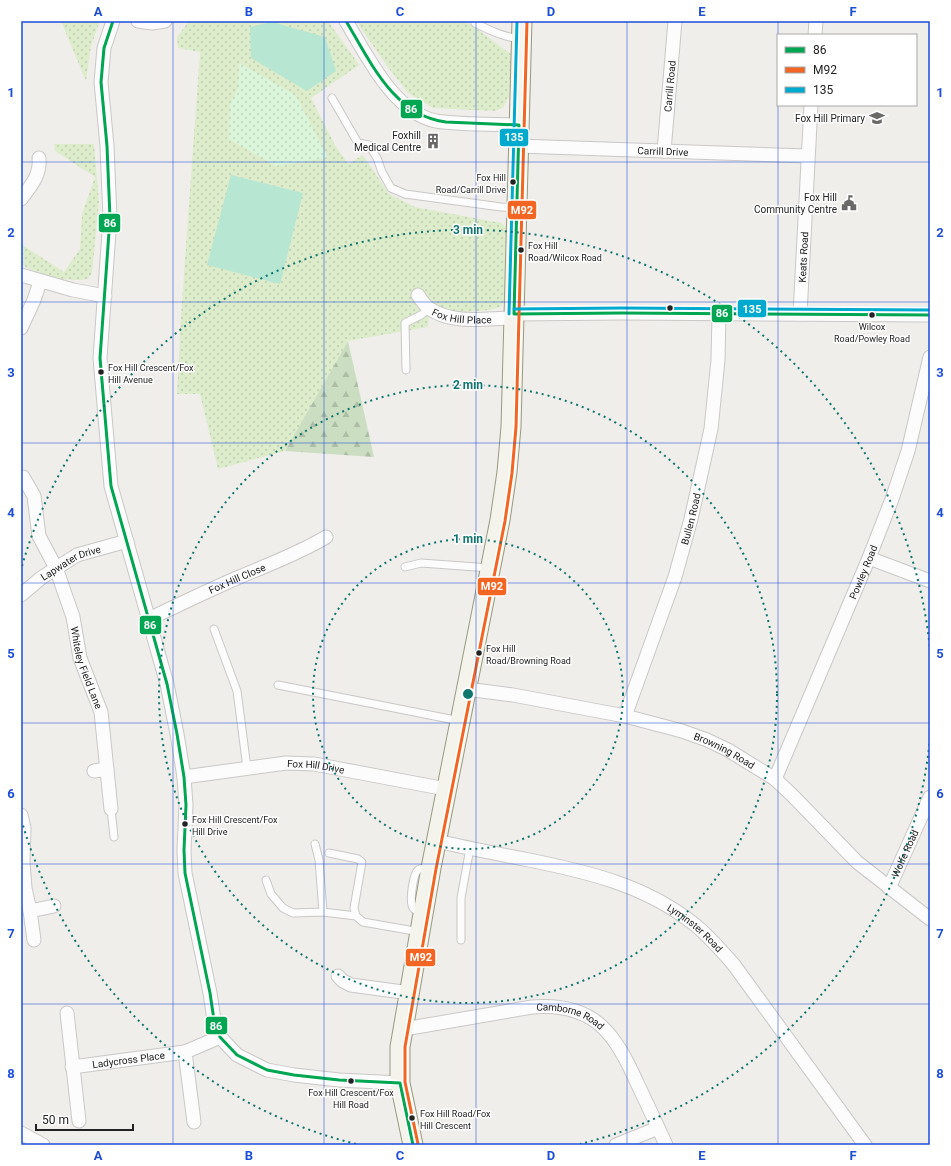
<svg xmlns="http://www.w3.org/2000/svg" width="951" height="1166" font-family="Roboto,sans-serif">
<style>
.grass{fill:url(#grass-dots)}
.forest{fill:url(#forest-firs)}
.park{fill:url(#park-dots)}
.pitch{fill:#b7e6d2}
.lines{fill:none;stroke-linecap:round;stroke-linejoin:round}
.lane-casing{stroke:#c9c8c7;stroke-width:9}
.street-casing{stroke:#c9c8c7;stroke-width:15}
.secondary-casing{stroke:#999a82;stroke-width:21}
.lane{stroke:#fdfcfc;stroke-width:7}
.street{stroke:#fdfcfc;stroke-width:13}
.secondary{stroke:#f4f4ed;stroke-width:19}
.bus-1-casing{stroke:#fff;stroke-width:6}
.bus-2-casing{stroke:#fff;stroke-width:6}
.bus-3-casing{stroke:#fff;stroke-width:6}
.bus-1{stroke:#00a651;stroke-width:3}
.bus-2{stroke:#f26522;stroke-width:3}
.bus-3{stroke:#00a9ce;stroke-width:3}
.grid{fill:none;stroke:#1d4ed8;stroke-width:1;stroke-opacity:0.55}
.ring{fill:none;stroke:#0f766e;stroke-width:2;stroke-dasharray:2 4}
.bus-dot{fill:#222;stroke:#fff;stroke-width:1.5}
.labels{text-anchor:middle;stroke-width:3;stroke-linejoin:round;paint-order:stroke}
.bus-label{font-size:9px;fill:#222;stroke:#fff;text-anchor:start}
.street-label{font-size:10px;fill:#222;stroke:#fff}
.poi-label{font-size:10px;fill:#222;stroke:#fff;text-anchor:end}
.centre{fill:#0f766e;stroke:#fff;stroke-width:2}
.ring-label{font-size:12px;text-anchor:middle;font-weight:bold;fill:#0f766e;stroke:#fff;stroke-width:3;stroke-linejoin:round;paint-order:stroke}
.line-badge{stroke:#fff;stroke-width:1.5}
.badge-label{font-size:11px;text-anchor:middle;font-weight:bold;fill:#fff}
.neatline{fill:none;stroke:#1d4ed8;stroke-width:1.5}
.grid-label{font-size:13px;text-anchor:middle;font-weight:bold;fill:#1d4ed8}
</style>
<defs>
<pattern id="grass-dots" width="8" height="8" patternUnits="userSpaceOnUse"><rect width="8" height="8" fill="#ddeccb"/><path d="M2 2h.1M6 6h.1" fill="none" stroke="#bdcaae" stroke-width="1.8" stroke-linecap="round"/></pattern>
<pattern id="forest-firs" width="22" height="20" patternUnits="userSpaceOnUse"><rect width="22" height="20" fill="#cbdec1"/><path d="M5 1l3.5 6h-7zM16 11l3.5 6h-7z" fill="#aebea6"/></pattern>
<pattern id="park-dots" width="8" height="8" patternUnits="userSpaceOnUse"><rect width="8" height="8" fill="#daf5da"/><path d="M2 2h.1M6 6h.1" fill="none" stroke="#bbd2bb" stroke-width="1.8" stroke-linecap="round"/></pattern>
</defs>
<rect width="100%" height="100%" fill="#f0eeeb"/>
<!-- grass -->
<path class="grass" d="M61,21H100L91,46L86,81Z
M189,21H328L359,65L311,98L335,145L348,164L363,155L389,194L415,207L501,223L506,227L505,299L501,307L490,310L429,315L428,327L348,341L285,451L218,469L200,394H177L181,315L200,52L178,48L177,37Z
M356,21H466L512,55L509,96L503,108L494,111L433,108L408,93L387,66Z
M54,144H94L99,202L92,273L88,279C66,283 40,274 21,265V244L64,272L80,249L82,214L95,177L55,151Z"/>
<!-- forest -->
<path class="forest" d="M348,341L374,457L285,451Z"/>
<!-- park -->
<path class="park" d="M239,63L290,92L297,98L328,158L276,166L229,139L230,106L238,87Z"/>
<!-- pitch -->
<path class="pitch" d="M272,22L325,37L336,71L307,91L251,58L250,27Z
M231,175L303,193L280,284L207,265Z"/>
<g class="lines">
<!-- lane casing -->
<g class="lane-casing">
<path id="lane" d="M475,23C491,31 504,37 521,39
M332,98L358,143L369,145L377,158L382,172L391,188L405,194L501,207L516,208
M406,370L405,323L421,315L429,309
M405,567L421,563L490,568
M214,629L237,691L247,768
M278,685L460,721
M111,809L114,837
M315,844L319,860L323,912
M329,853L358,859L362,862L354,908L356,916L363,922L420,932
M266,880L271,894L283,908L293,913L323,912L356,916
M423,912L415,910C414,909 412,906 412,905C410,899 413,874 418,870C421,867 426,868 430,868
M461,940V898L470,848"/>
</g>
<!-- street casing -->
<g class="street-casing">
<g id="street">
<path d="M113,21L104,48L101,82L107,146L110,218L100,358L111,486L167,684L177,734L184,777L186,805L184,850L185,873L210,993L214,1020L220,1037L237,1055L267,1070L294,1075L339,1080L400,1083"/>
<path d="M138,21L152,23L165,21"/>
<path d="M346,21C366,54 394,113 436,121C462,125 492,124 519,125"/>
<path d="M815,35L816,21"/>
<path id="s1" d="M518,146L807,156"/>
<path id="s2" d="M664,151L675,21"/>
<path d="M21,199C30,187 41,175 39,158"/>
<path d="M21,275L73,290L105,296"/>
<path id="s3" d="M418,295C421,300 425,306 430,309C454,325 487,318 514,318"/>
<path d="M514,314L622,313L930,315"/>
<path id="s4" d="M800,314L811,105"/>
<path d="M21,328L34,300L40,282"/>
<path id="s5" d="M23,477L34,496L39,536L56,568L73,617L80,658L101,712L111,809"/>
<path d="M869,558L930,581"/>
<path id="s6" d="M21,595L41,578L77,555L127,541"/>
<path id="s7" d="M149,619C178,605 207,591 237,578C267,565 298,554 326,537"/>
<path id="s8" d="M466,689L513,695L625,716L682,731L707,740L728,750L775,779L793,796L857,862L930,919"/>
<path id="s9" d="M625,716L675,577L691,519L711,429L718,360L719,314"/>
<path d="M94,771L107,769"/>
<path id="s10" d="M184,777L286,763L314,764L446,789"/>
<path id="s11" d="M775,779L869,558L892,499L908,451L930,357"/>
<path d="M21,815L24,828L23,862L25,888L30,911L34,940"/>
<path id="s12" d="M437,841C467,848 498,854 529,860C588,872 645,885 694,924C709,936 721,950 734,965L865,1145"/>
<path id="s13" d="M889,888L930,797"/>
<path d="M30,911L54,906"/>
<path d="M338,976L343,981L351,985L410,993"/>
<path d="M67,1013L79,1121"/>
<path id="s14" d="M404,1029L532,1007C596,1002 615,1034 639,1087C648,1106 657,1125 666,1145"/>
<path d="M185,1052L194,1122"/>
<path id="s15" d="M72,1067L185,1052L220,1037"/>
<path d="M21,1133L43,1145"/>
<path d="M616,1145L658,1128"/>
</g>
</g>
<!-- secondary casing -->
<g class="secondary-casing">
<path id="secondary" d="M413,1145L400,1083V1047L431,868L500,520L507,472L511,427L522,21"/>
</g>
<!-- lane -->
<use href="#lane" class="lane"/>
<!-- street -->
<use href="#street" class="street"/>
<!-- secondary -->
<use href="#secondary" class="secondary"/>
<!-- bus-1 casing -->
<g class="bus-1-casing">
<path id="bus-1" d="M113,21L104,48L101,82L107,146L110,218L100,358L111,486L167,684L177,734L184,777L186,805L184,850L185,873L210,993L214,1020L220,1037L237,1055L267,1070L294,1075L339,1080L400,1083
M346,21C370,61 394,116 446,122L519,125
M514,314L622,313L930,315
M514,314L519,125
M400,1083L413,1145"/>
</g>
<!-- bus-2 casing -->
<g class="bus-2-casing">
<path id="bus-2" d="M418,1144L405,1082V1047L436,869L505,521L512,473L516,427L527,21"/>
</g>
<!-- bus-3 casing -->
<g class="bus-3-casing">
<path id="bus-3" d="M514,309L622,308L930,310
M509,314L517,21"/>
</g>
<!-- bus-1 -->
<use href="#bus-1" class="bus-1"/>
<!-- bus-2 -->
<use href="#bus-2" class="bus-2"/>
<!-- bus-3 -->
<use href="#bus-3" class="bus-3"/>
</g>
<!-- grid -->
<path class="grid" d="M173,21V1145M324,21V1145M476,21V1145M627,21V1145M778,21V1145M21,162H930M21,302H930M21,443H930M21,583H930M21,723H930M21,864H930M21,1004H930"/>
<!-- distance rings -->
<g class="ring">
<circle cx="468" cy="694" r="155"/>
<circle cx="468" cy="694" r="309"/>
<path d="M930 738A464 464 0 0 1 580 1144M356 1144A464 464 0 0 1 22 822M22 566A464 464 0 0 1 930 650"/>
</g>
<!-- icons -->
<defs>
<g id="school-bare" transform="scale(1.2)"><path d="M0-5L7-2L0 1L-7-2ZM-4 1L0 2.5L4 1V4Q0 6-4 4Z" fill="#6a6968" stroke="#fff" stroke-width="2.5" paint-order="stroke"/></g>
<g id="building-bare" transform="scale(1.2)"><path d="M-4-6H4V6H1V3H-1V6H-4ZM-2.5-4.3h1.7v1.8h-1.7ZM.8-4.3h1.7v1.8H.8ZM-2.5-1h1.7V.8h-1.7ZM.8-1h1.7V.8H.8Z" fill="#6a6968" stroke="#fff" stroke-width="2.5" paint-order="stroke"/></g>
<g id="civic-bare" transform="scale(1.2)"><path d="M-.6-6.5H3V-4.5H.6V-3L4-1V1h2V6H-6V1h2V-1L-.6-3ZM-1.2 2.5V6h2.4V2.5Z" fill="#6a6968" stroke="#fff" stroke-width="2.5" paint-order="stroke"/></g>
</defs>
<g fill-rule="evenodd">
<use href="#school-bare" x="877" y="118"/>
<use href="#building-bare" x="433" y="141"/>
<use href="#civic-bare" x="849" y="203"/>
</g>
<!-- markers -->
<g class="bus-dot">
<circle cx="513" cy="182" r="3.5"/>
<circle cx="521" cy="250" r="3.5"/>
<circle cx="670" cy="308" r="3.5"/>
<circle cx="872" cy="315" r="3.5"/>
<circle cx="101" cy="372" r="3.5"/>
<circle cx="479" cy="653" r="3.5"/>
<circle cx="185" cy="824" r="3.5"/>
<circle cx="351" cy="1081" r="3.5"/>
<circle cx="412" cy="1118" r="3.5"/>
</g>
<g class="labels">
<!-- bus labels -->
<g class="bus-label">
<text x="506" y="181" text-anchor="end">Fox Hill<tspan x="506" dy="12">Road/Carrill Drive</tspan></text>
<text x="528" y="249">Fox Hill<tspan x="528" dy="12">Road/Wilcox Road</tspan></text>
<text x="872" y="330" text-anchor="middle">Wilcox<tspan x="872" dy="12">Road/Powley Road</tspan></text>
<text x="108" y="371">Fox Hill Crescent/Fox<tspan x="108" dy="12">Hill Avenue</tspan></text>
<text x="486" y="652">Fox Hill<tspan x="486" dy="12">Road/Browning Road</tspan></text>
<text x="192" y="823">Fox Hill Crescent/Fox<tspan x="192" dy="12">Hill Drive</tspan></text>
<text x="351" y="1096" text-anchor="middle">Fox Hill Crescent/Fox<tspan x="351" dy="12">Hill Road</tspan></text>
<text x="420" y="1117">Fox Hill Road/Fox<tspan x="420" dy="12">Hill Crescent</tspan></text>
</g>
<!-- street labels -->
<g class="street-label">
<text dy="4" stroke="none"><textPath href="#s2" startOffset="65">Carrill Road</textPath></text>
<text dy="4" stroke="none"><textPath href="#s1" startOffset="145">Carrill Drive</textPath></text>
<text dy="4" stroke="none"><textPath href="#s4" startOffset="57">Keats Road</textPath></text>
<text dy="4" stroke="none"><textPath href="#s3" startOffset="52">Fox Hill Place</textPath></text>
<text dy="4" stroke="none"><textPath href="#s9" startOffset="208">Bullen Road</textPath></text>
<text dy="4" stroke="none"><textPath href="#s6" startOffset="60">Lapwater Drive</textPath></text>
<text dy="4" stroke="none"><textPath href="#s11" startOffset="225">Powley Road</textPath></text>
<text dy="4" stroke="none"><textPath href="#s7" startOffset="97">Fox Hill Close</textPath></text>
<text dy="4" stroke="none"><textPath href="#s5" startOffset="203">Whiteley Field Lane</textPath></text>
<text dy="4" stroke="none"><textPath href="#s8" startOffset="267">Browning Road</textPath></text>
<text dy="4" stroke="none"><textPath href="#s10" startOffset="133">Fox Hill Drive</textPath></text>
<text dy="4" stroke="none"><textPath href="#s13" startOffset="38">Wolfe Road</textPath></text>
<text dy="4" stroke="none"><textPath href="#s12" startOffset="276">Lyminster Road</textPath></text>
<text dy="4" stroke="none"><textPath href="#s14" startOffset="170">Camborne Road</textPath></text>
<text dy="4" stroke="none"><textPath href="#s15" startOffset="57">Ladycross Place</textPath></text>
</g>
<!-- poi labels -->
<g class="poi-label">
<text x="865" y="122">Fox Hill Primary</text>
<text x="421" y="139">Foxhill<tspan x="421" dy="12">Medical Centre</tspan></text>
<text x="837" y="201">Fox Hill<tspan x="837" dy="12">Community Centre</tspan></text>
</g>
</g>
<circle cx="468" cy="694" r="6" class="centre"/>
<g class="ring-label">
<text x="468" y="234">3 min</text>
<text x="468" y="389">2 min</text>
<text x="468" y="543">1 min</text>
</g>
<g class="line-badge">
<rect x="400" y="99" width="23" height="20" rx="4" fill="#00a651"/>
<rect x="499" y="128" width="30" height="19" rx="4" fill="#00a9ce"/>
<rect x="507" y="200" width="30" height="20" rx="4" fill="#f26522"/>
<rect x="98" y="213" width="23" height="20" rx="4" fill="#00a651"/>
<rect x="737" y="299" width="30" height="19" rx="4" fill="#00a9ce"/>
<rect x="711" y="304" width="22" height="19" rx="4" fill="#00a651"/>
<rect x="477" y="577" width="30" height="19" rx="4" fill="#f26522"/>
<rect x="139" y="615" width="23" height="20" rx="4" fill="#00a651"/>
<rect x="405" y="948" width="31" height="19" rx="4" fill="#f26522"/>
<rect x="205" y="1016" width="23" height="19" rx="4" fill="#00a651"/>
</g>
<g class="badge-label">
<text x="411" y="113">86</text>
<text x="514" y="141">135</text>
<text x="522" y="214">M92</text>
<text x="110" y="227">86</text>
<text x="752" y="313">135</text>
<text x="722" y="317">86</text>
<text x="492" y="590">M92</text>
<text x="150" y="629">86</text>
<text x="421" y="961">M92</text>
<text x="216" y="1030">86</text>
</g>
<!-- border -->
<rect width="951" height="1166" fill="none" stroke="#ffffff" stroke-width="44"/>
<!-- legend -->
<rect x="777" y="34" width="140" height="72" fill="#ffffff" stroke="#a7a7a7"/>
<rect x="785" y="47" width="20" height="6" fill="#00a651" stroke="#a7a7a7"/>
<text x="813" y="54" font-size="12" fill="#222222">86</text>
<rect x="785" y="67" width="20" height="6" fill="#f26522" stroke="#a7a7a7"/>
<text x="813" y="74" font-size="12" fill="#222222">M92</text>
<rect x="785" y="87" width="20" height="6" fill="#00a9ce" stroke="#a7a7a7"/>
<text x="813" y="94" font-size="12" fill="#222222">135</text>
<!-- scale -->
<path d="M36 1124v6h97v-6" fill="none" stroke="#222222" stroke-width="2"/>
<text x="42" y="1124" font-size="12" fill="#222222" stroke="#ffffff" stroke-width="3" paint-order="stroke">50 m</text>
<rect x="22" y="22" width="907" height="1122" class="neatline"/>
<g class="grid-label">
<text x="98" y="16">A</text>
<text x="249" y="16">B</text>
<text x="400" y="16">C</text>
<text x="551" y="16">D</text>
<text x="702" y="16">E</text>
<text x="853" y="16">F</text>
<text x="11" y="97">1</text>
<text x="940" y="97">1</text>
<text x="11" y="237">2</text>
<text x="940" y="237">2</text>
<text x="11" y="377">3</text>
<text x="940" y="377">3</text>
<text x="11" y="517">4</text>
<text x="940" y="517">4</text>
<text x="11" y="658">5</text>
<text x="940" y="658">5</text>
<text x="11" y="798">6</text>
<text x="940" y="798">6</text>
<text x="11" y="938">7</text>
<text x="940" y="938">7</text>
<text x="11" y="1078">8</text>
<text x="940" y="1078">8</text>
<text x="98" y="1160">A</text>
<text x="249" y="1160">B</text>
<text x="400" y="1160">C</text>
<text x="551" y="1160">D</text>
<text x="702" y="1160">E</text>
<text x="853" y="1160">F</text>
</g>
</svg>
